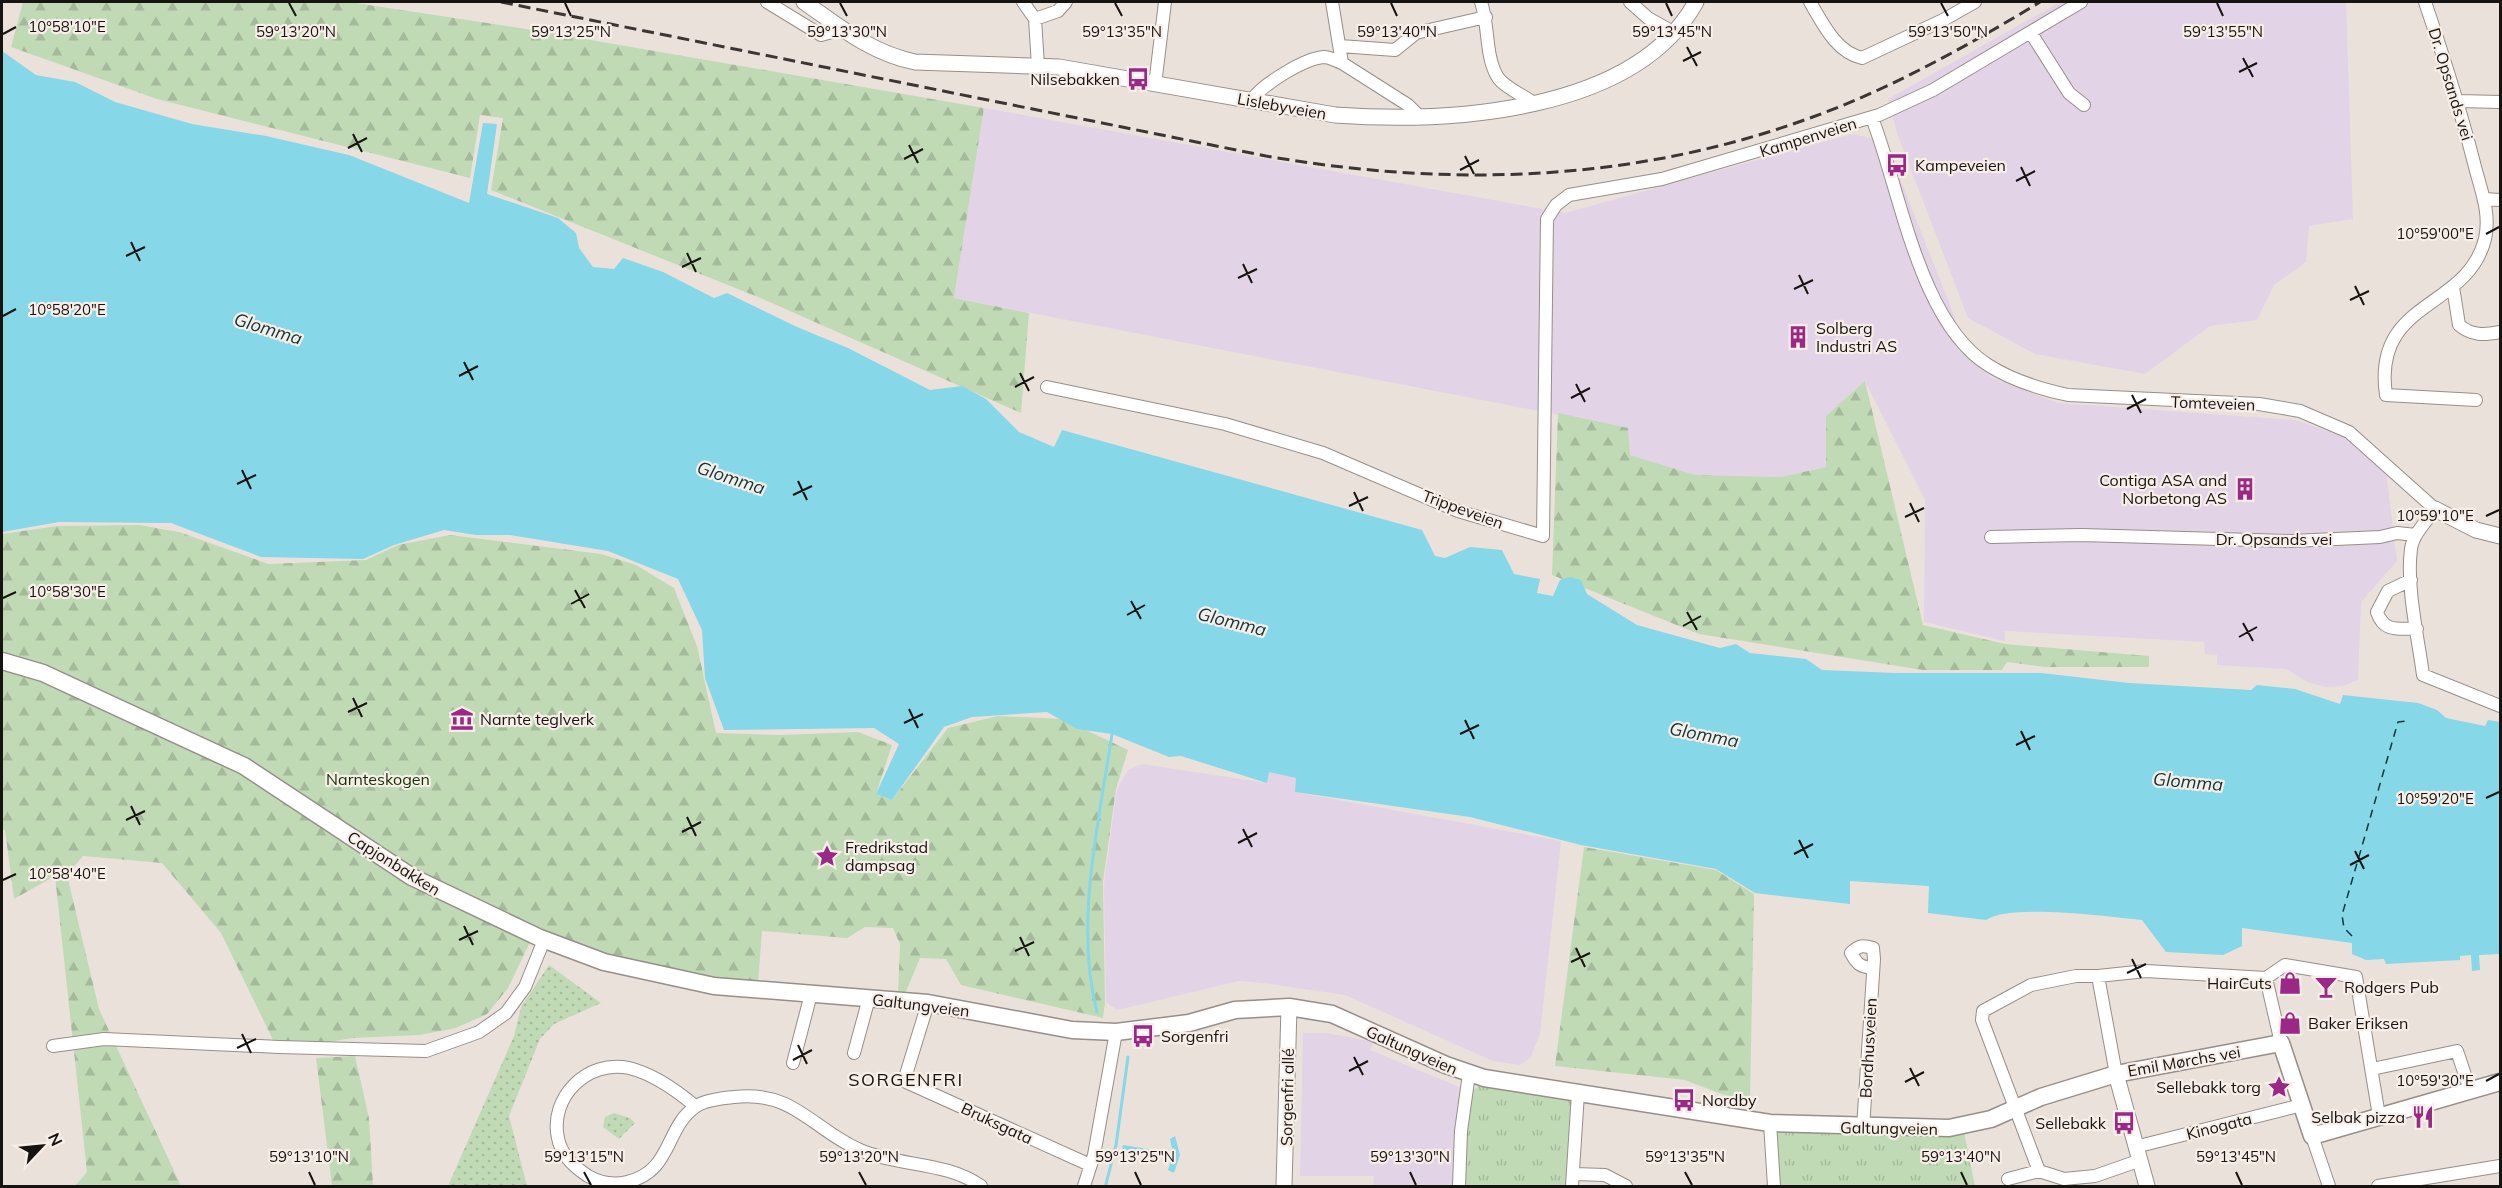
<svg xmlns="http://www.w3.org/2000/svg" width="2502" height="1188" font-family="Mulish,sans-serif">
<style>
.industrial{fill:#e2d3e6}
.grass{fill:url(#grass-tufts)}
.forest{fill:url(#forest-firs)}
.park{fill:url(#park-dots)}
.water{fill:#86d7e7}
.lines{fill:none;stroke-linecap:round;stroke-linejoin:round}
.stream{stroke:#86d7e7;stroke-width:3}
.ferry{stroke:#0e363d;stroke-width:1.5;stroke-dasharray:8 6;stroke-linecap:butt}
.minor-casing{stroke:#978e89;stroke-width:14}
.tertiary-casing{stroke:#978e89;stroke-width:17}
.secondary-casing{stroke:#978e89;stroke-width:19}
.minor{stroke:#fff;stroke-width:12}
.tertiary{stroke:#fff;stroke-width:15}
.secondary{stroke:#fff;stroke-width:16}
.rail{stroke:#3b3633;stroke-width:3;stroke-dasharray:12 6;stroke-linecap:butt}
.ticks{fill:none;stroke:#171311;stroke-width:2}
.labels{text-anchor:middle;stroke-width:4.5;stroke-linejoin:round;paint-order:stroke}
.poi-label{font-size:16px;fill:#171311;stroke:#f8eee8;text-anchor:start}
.street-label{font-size:16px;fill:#171311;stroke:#f8eee8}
.park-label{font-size:16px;fill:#0f3300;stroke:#f8eee8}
.water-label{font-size:18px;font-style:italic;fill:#0e363d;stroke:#f8eee8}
.neighbourhood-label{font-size:18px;letter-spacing:1.5px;fill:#171311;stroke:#f8eee8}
.ticks-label{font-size:15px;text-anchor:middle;fill:#171311;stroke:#f8eee8;stroke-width:4.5;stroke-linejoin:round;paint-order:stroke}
</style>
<defs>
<pattern id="grass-tufts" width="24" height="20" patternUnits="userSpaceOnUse" patternTransform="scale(1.5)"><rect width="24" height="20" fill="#c0dab6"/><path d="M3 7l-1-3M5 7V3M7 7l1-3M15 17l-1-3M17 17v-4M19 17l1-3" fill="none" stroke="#a4ba9b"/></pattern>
<pattern id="forest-firs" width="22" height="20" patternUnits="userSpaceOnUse" patternTransform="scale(1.5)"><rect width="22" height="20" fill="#c0dab6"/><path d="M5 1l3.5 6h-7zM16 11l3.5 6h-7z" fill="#a4ba9b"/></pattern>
<pattern id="park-dots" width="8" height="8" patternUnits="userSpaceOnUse" patternTransform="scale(1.5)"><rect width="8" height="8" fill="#c0dab6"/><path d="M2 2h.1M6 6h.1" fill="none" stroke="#a4ba9b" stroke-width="1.8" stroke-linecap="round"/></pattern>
</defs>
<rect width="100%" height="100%" fill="#ebe1db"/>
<!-- industrial -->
<path class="industrial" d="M2060,2H2346L2353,219L2309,226L2306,262L2274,285L2257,320L2210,326L2145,374L2035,354L1968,318L1897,133L1888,99Z
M984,108L1565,213L1852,134L1885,141L1956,320L1955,347L1992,378L2058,403L2295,420L2346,437L2386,471L2397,561L2361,602L2358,680L2343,686L2326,687L2307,682L2286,669L2217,665V655L2205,654L2204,642L2005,631V641L1924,622L1925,500L1865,381L1826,416V467L1781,477L1695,475L1630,455L1627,428L954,298Z
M1142,764L1267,783L1268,772L1297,778L1295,792L1561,841L1540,1034L1530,1058L1520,1065L1493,1061L1345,995L1263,983L1239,981L1117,1010L1106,1002L1104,884L1117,789L1128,770Z
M1303,1033H1327L1374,1042L1370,1050L1462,1088L1454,1186H1373L1374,1176H1300Z"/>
<!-- grass -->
<path class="grass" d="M1483,1083L1569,1097L1573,1103L1568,1186H1464L1467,1126L1472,1091Z
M1773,1128L1964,1132L1975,1186H1778Z"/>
<!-- forest -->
<path class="forest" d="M23,2H349L539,31L984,108L954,298L1029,313L1021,413L765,300L491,190L503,118L480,115L470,178L157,99L11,47Z
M1865,381L1923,625L2005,644L2149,656V667H2045L2007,662L2002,670H1923L1699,634L1552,575L1558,413L1628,428L1630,455L1695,475L1781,477L1826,467V416Z
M139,525L179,532L269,564L366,560L398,545L450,535L601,554L636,565L674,588L697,646L716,733L781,735L858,732L892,745L876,794L892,800L948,728L998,716L1063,719L1128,750L1116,789L1103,882L1105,1003L1103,1018L961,985L946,959L920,958L905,994H898L900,944L893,928L865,927L847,938L762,931L758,983L688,977L616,962L534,934L508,988L487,1014L456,1028L420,1035L353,1038L310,1045L275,1044L221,933L162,863L83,856L67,875L99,1009L181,1186H75L87,1172L55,876L14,899L5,830L2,829V534L57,526Z
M1584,847L1716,870L1754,894L1750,1100L1724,1095L1685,1080L1555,1066Z
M355,1056L369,1118L373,1186H332L316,1058Z"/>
<!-- park -->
<path class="park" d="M549,965L601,1003L554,1024L540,1039L509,1116L527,1186H448L514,1036L521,1007Z
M614,1113L630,1118L635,1123L619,1139L603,1127L605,1117Z"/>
<!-- water -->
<path class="water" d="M2,51L36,75L75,82L115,102L192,124L266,136L349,155L469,203L483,123L497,124L487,194L558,218L576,233L579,248L593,267L614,269L623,258L663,272L714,298L727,293L797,327L848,348L930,390L962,386L986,399L1019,432L1054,447L1062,430L1422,530L1435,556L1445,558L1470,547L1502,550L1514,574L1540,579L1537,593L1553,596L1560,580L1570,577L1581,580L1587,594L1637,625L1720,648L1736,644L1750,653L1806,659L1822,670L1895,673H2041L2129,683L2251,690L2257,685L2295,689L2340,704L2343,695L2418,703L2437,710L2446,718L2485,726L2488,720L2500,722V954L2479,955L2480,970L2472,971L2471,955L2460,956V960L2386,964L2384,959L2366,960L2352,954V943L2242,928V946L2223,955L2166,952L2142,920C2111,917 2009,903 1986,920L1928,913L1929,886L1850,881V904L1755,893L1716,869L1581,845L1470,817L1295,792L1296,778L1269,772L1267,783L1181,756L1169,757L1112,734L1077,729L1047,712L972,717L944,727L892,800L876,794L899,744L874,728L724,730L705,678L702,630L678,579L608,551L510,535H476L444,530L394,545L363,559L261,557L171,523L59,522L2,532Z
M1175,1136L1180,1155L1174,1173L1168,1170L1173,1155L1122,1150L1123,1145L1173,1153L1170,1139Z"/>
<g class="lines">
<!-- stream -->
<path class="stream" d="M1097,1012C1074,924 1099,822 1112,734
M1106,1184L1116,1145L1128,1057"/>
<!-- ferry -->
<path class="ferry" d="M2352,936L2344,928L2342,915L2398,722L2408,721"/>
<!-- minor casing -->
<g class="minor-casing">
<path id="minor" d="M767,2L821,35L843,29
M1023,2L1035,19L1038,66
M1332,2L1342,63L1408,105L1421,118
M1481,2C1489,25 1485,55 1497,76C1503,87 1525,96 1535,104
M1630,2L1648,18L1673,32
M1810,2C1823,24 1836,52 1862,58L1943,20L1975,2
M2425,2C2443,55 2460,108 2474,163C2480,188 2491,212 2485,239C2467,311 2372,299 2386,395L2476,400
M1035,19L1058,11L1066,2
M2031,33L2069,93L2084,105
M1340,46L1395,50L1416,33L1486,17
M1155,85L1165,2
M1251,101C1261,85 1305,58 1324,57C1330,57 1336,61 1342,63
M2458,101L2500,102
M1872,118C1900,189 1919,322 1988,365C2013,381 2040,389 2068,395L2259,404L2300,411L2349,432L2435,509C2427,521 2413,534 2411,549C2406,586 2418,637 2423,675L2500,706
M2485,199L2500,200
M2453,287L2459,325C2472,336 2484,335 2500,332
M1047,387L1225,424L1323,453L1458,511L1543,536L1547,219L1556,205L1569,195L1662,179L1879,115L1933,90L2081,2
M1991,537L2082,535L2292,541L2380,537L2397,533L2416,535
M2411,580L2388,591L2377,612C2384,633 2398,628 2417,629
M2098,976L2116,1074
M2266,978L2281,1043
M928,1003L904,1081L1090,1165
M53,1046L104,1039L279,1047L426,1051L479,1032L506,1013L525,987L544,940
M854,1053L869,998
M793,1063L811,994
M2372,1069L2457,1051L2470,1090
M695,1106C676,1090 654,1074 629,1068C587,1059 549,1098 558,1138C561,1155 574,1167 588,1176C600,1183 614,1185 627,1182C672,1172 665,1128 695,1107C704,1100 723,1098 734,1097C794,1090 813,1130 860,1150C900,1167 945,1161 981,1186
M1770,1123L1774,1186
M1863,1128L1874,959L1873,948C1863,945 1859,945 1851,953C1857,964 1860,967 1873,968
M2312,1136L2329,1186
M2135,1147L2302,1105
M2039,1171L1982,1020L1983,1011L2031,985L2076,976H2098L2146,971L2266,978L2285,965L2356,977L2379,1116
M1574,1174L1605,1175L1626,1186
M2008,1179L2039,1171L2064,1179L2095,1176L2138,1161
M1084,1186L1094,1155L1116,1032
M1459,1186L1461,1131L1469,1074
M1572,1186L1578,1093
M2378,1186L2500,1166"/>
</g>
<!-- tertiary casing -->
<g class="tertiary-casing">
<path id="tertiary" d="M804,2C840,27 871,53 915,62L1059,67L1335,115C1447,123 1634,114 1696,2
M2435,509L2476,530L2500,536
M2116,1074L2147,1186
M1284,1186L1289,1007"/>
</g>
<!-- secondary casing -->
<g class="secondary-casing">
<path id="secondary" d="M2,661L43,673L244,766L412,877L540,938L604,962L714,986L928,1003L1072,1030L1116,1032L1189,1023L1235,1010L1289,1007L1332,1014L1446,1065L1484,1078L1770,1123L1949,1128L1991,1119L2041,1097L2116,1074L2281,1043L2312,1136L2500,1082"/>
</g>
<!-- minor -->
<use href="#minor" class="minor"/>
<!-- tertiary -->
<use href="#tertiary" class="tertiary"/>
<!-- secondary -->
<use href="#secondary" class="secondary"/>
<!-- rail -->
<path class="rail" d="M501,2L1266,156C1480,193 1690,179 1889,85C1941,60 1991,32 2040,2"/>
</g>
<!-- ticks -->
<path class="ticks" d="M289,3L296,16M565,3L571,16M840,3L847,16M1115,3L1122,16M1391,3L1397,16M1666,3L1672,16M1941,3L1948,16M2217,3L2223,16M3,34L16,27M1687,47L1697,66M2243,58L2253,77M1683,61L1701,52M2239,72L2257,63M353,134L362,152M909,145L918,163M348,148L367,138M1465,156L1474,174M904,159L923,149M2021,167L2030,186M1460,170L1479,160M2016,181L2035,171M2486,234L2499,227M131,242L140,261M687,253L696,272M126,256L145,247M1243,264L1252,283M682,267L701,258M1799,275L1808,294M1238,278L1257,269M2355,286L2364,305M1794,289L1813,280M2350,300L2369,291M3,316L16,309M464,362L473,380M1020,373L1029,391M459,376L478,366M1576,384L1585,402M1015,387L1034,377M2132,395L2141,413M1571,398L1590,388M2127,409L2146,399M242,470L251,489M798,481L807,500M237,484L256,475M1354,492L1363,511M793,495L812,486M1910,503L1919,522M1349,506L1368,497M2486,516L2499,510M1905,517L1924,508M575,590L585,608M3,598L16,592M1131,601L1141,619M571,604L589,594M1687,612L1697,630M1127,615L1145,605M2243,623L2253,641M1683,626L1701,616M2239,637L2257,627M353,698L362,717M909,709L918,728M348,712L367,703M1465,720L1474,739M904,723L923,714M2021,731L2030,750M1460,734L1479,725M2016,745L2035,736M2486,798L2499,792M131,806L140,825M687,817L696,836M126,820L145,811M1243,829L1252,847M682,832L701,822M1799,840L1808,858M1238,843L1257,833M2355,851L2364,869M1794,854L1813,844M2350,865L2369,855M3,880L16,874M464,926L473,945M1020,937L1029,956M459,940L478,931M1576,948L1585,967M1015,951L1034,942M2132,959L2141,978M1571,962L1590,953M2127,973L2146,964M242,1034L251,1053M798,1045L807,1064M237,1048L256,1039M1354,1057L1363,1075M793,1060L812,1050M1910,1068L1919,1086M1349,1071L1368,1061M2486,1081L2499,1074M1905,1082L1924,1072M309,1172L315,1185M584,1172L591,1185M859,1172L866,1185M1135,1172L1141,1185M1410,1172L1416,1185M1685,1172L1692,1185M1961,1172L1967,1185M2236,1172L2242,1185"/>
<!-- icons -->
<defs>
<g id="bus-bare" transform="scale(1.8)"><path d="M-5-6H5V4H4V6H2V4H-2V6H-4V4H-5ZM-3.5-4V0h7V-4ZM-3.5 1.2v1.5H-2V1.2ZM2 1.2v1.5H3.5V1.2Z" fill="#992886" stroke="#f8eee8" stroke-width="2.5" paint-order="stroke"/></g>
<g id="building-bare" transform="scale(1.8)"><path d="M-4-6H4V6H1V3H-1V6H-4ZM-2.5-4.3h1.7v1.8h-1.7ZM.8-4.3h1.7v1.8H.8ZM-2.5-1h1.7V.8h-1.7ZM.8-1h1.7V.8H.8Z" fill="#992886" stroke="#f8eee8" stroke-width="2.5" paint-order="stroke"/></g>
<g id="museum-bare" transform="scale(1.8)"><path d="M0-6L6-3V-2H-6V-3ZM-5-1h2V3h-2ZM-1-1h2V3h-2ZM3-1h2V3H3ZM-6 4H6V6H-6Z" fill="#992886" stroke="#f8eee8" stroke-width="2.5" paint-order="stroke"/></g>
<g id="sight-bare" transform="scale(1.8)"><path d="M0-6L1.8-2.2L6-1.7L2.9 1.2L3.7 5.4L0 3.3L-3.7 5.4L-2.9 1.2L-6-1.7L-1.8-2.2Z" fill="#992886" stroke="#f8eee8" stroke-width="2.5" paint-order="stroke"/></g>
<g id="shop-bare" transform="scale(1.8)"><path d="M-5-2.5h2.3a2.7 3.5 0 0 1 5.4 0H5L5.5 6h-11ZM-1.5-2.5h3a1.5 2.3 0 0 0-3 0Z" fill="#992886" stroke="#f8eee8" stroke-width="2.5" paint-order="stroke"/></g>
<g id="bar-bare" transform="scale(1.8)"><path d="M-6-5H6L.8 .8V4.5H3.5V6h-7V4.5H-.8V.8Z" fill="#992886" stroke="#f8eee8" stroke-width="2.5" paint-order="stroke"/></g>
<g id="restaurant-bare" transform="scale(1.8)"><path d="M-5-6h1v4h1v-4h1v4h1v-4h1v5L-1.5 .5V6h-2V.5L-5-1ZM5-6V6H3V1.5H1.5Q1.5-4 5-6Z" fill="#992886" stroke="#f8eee8" stroke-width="2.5" paint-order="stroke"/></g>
</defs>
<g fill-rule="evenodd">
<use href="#bus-bare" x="1138" y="79"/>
<use href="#bus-bare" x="1897" y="165"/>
<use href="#building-bare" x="1798" y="337"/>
<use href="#building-bare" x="2245" y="489"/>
<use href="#museum-bare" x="462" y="719"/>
<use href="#sight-bare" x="827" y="856"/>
<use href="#shop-bare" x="2290" y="983"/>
<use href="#bar-bare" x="2326" y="987"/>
<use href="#shop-bare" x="2290" y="1023"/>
<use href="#bus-bare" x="1143" y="1036"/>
<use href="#sight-bare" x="2279" y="1087"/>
<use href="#bus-bare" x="1684" y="1100"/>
<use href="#restaurant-bare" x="2423" y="1117"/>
<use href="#bus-bare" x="2124" y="1123"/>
</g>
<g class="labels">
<!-- poi labels -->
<g class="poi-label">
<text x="1120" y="85" text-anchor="end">Nilsebakken</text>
<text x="1915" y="171">Kampeveien</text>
<text x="1816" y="334">Solberg<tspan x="1816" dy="18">Industri AS</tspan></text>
<text x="2227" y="486" text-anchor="end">Contiga ASA and<tspan x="2227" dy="18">Norbetong AS</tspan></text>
<text x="480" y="725">Narnte teglverk</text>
<text x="845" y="853">Fredrikstad<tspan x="845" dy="18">dampsag</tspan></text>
<text x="2272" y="989" text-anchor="end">HairCuts</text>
<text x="2344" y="993">Rodgers Pub</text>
<text x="2308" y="1029">Baker Eriksen</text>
<text x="1161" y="1042">Sorgenfri</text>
<text x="2261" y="1093" text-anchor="end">Sellebakk torg</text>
<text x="1702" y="1106">Nordby</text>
<text x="2405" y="1123" text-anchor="end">Selbak pizza</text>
<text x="2106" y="1129" text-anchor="end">Sellebakk</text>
</g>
<!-- street labels -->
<g class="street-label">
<text transform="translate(2451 84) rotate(73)" y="6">Dr. Opsands vei</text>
<text transform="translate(1282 106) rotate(10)" y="6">Lislebyveien</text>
<text transform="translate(1808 137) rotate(-17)" y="6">Kampenveien</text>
<text transform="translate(2213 403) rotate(2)" y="6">Tomteveien</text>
<text transform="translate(1463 509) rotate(20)" y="6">Trippeveien</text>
<text x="2274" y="545">Dr. Opsands vei</text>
<text transform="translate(394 863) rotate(32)" y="6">Capjonbakken</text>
<text transform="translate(921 1005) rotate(7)" y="6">Galtungveien</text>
<text transform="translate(1868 1048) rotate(-87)" y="6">Bordhusveien</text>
<text transform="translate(1412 1050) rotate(24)" y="6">Galtungveien</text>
<text transform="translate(2184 1061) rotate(-10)" y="6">Emil Mørchs vei</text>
<text transform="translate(1287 1097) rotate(-89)" y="6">Sorgenfri allé</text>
<text transform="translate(997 1123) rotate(25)" y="6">Bruksgata</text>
<text transform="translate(2219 1126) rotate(-14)" y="6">Kinogata</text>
<text transform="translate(1889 1128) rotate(1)" y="6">Galtungveien</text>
</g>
<!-- park labels -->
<g class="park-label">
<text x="378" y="785">Narnteskogen</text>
</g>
<!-- water labels -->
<g class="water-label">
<text transform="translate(268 329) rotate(17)" y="6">Glomma</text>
<text transform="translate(731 478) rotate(18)" y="6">Glomma</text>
<text transform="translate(1232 622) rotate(14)" y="6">Glomma</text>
<text transform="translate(1704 735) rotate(11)" y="6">Glomma</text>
<text transform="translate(2188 782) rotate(5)" y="6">Glomma</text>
</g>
<!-- neighbourhood labels -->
<g class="neighbourhood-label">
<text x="906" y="1086">SORGENFRI</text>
</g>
</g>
<g class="ticks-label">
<text x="67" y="32">10°58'10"E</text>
<text x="296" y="37">59°13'20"N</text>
<text x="571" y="37">59°13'25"N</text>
<text x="847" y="37">59°13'30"N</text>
<text x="1122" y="37">59°13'35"N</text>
<text x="1397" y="37">59°13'40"N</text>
<text x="1672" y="37">59°13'45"N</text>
<text x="1948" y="37">59°13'50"N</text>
<text x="2223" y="37">59°13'55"N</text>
<text x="2435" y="239">10°59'00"E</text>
<text x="67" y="315">10°58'20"E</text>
<text x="2435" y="521">10°59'10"E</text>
<text x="67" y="597">10°58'30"E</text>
<text x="2435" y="804">10°59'20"E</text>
<text x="67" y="879">10°58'40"E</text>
<text x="2435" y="1086">10°59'30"E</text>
<text x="309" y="1162">59°13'10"N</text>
<text x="584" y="1162">59°13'15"N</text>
<text x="859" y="1162">59°13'20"N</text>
<text x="1135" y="1162">59°13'25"N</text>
<text x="1410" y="1162">59°13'30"N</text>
<text x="1685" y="1162">59°13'35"N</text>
<text x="1961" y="1162">59°13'40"N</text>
<text x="2236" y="1162">59°13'45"N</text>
</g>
<!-- border -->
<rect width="2502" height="1188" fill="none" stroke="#171311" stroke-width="6"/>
<!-- north arrow -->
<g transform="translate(42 1146) rotate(64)" stroke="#f8eee8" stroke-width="4.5" paint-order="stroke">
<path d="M0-4.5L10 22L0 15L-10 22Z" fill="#171311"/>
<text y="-9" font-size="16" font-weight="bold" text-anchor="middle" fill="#171311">N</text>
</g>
</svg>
